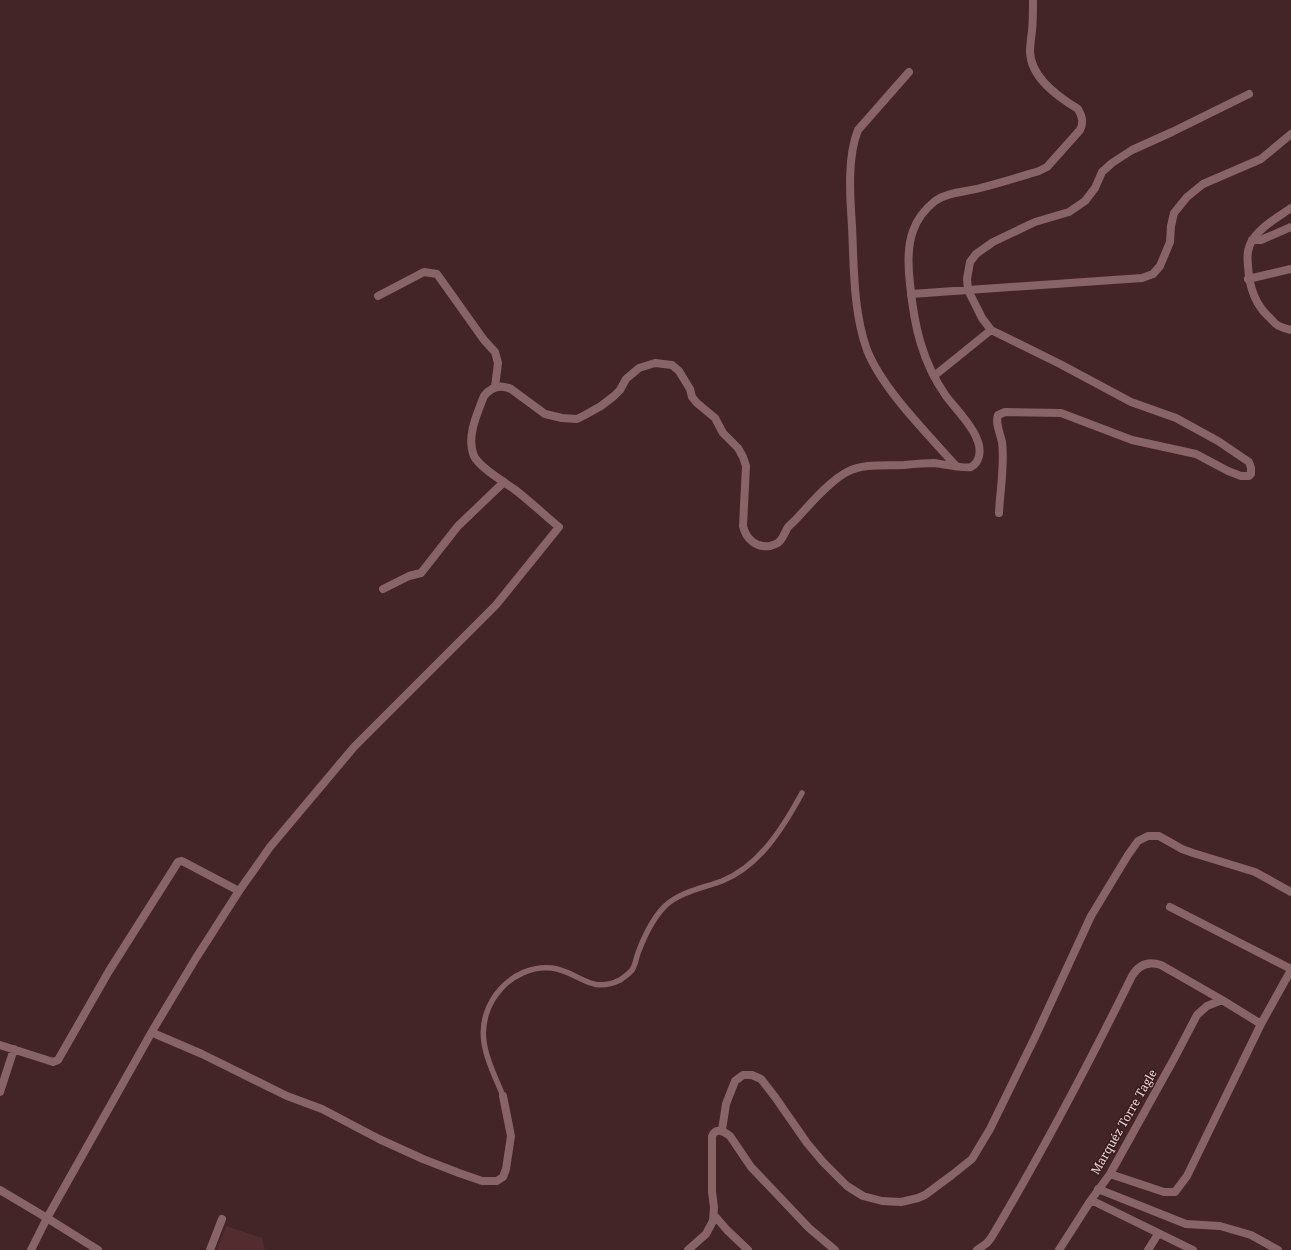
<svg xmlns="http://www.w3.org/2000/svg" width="1291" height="1250" font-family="'Noto Serif',serif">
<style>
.built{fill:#522c2f}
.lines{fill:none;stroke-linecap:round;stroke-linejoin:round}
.service{stroke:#896466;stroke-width:5.5}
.minor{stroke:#896466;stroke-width:8}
.tertiary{stroke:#896466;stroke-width:8}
.labels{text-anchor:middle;stroke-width:3;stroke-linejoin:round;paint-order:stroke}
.street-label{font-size:12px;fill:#ead5d5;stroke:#391b1e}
</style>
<rect width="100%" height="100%" fill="#432427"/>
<!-- built -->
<path class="built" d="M226,1226L262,1238L265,1250H217Z"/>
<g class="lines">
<!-- service -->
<path class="service" d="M503,1096C496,1078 486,1060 484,1042C478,1003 512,964 552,968C578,971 590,995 620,980C624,977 629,974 632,970C635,966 636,959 638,953C644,937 652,919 665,906C680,892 703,888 722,881C760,866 784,826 802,793"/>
<!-- minor -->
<path class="minor" d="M909,72L858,130C847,157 850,197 852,226C854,267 853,311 867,350C883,390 927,433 956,466
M1291,208C1278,217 1262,226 1253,239C1247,248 1247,256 1248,266C1249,286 1254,304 1270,318C1273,321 1276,325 1279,326C1283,328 1287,329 1291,330
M1252,240H1261L1291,227
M1248,279L1291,269
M911,294L1142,278L1153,274L1160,266L1170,242L1171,226L1174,213L1187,197L1203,184L1261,159L1291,134
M378,296L424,272L437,274L484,340L495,352L498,363L495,387
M934,376L991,330
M999,513C1000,490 1005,465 1002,442C1000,433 995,423 998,415L1005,412L1061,413L1132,440L1196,454L1228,471L1241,476H1249L1251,474V468L1249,462L1218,441L1176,418L1131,402L1060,364L991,330L982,318L968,290L967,279L970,262L976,254L993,242L1035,222L1069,212L1085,201L1095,188L1102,172L1112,163L1132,150L1172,132L1249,94
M383,589L409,576L421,573L458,526L504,482
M1170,907L1291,969
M153,1033L202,1054L287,1096L322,1109L379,1139L423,1159L459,1173L482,1181H497L503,1177L506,1169L511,1136L503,1096
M0,1045L47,1060L53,1062L58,1060L109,971L178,862L182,861L239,891
M0,1092L14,1049
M722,1130L726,1104L735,1081L743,1075H752L761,1079L775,1097L807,1143L823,1162L847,1186L863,1196L882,1201L901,1202L918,1198L925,1195L952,1175L972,1159L990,1129L1036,1035L1091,916L1128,855L1138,841L1148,836H1159L1182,849L1193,853L1255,872L1291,892
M1110,1174L1164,1192H1175L1187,1176L1261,1024L1291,970
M1098,1189L1186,1224L1220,1226L1251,1235L1278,1250
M0,1190L47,1218L98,1250
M1091,1200L1193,1250
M714,1215L727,1230L748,1250
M210,1250L222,1219
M688,1250L706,1234L713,1221L714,1207L712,1192V1136C716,1127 723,1131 730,1136L751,1167L809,1228L835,1250
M977,1250L987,1243L991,1238C1042,1153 1088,1065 1132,976C1139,964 1149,961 1161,965L1222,1000
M1059,1250L1091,1200L1110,1174L1175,1057L1197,1015L1207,1006L1222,1000L1261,1024
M1148,1250L1158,1234"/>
<!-- tertiary -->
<path class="tertiary" d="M31,1250L47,1218L154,1028L196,958L239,891L270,847L354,747L496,605L559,527C544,515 530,501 514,489C504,482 479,467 474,456C466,437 477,414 484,396C491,387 500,384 511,389L545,414L562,418L577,419L585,415L601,406L614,396L620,390L626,379L639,368L655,363L672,365L679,371L690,389L692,397L697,403L715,418L723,433L738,448L743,457L746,466L743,526C746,539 756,548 770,546C773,545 777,544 779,542C783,538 785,532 788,527C792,523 796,520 800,515C812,502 831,480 847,472C865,463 885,466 904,465C914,464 924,463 934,463C942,464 966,469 971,467C975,465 978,460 979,456C984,436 957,411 946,396C922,362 914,325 910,284C908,267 907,247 913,231C917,219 925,209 935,201C948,192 965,192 980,188C1000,183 1019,177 1039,171L1047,167L1080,130C1084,122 1082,116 1078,109C1058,97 1031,78 1030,52C1030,45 1031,38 1032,31C1033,21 1033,10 1033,0"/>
</g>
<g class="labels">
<!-- street labels -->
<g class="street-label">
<text transform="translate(1124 1122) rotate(-60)" y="4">Marquéz Torre Tagle</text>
</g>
</g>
</svg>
